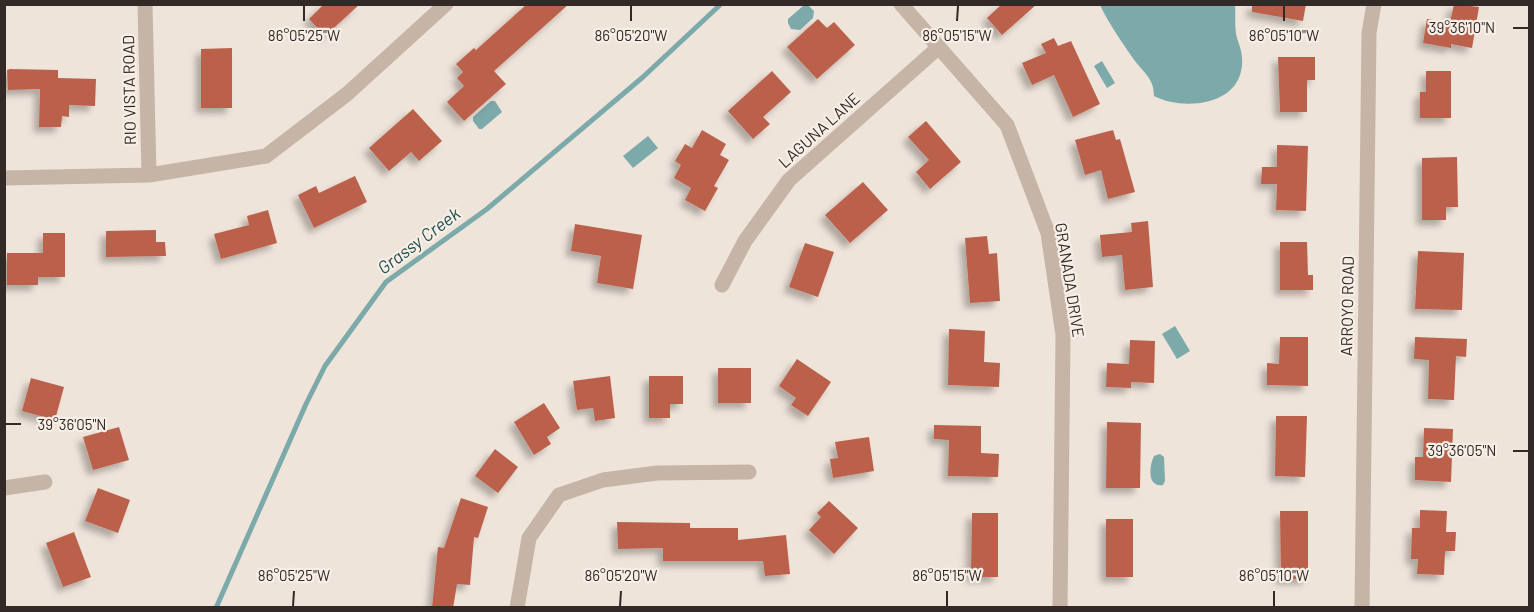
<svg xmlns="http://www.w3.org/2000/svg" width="1534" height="612" font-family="Barlow,sans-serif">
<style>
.water{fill:#7ca9a9}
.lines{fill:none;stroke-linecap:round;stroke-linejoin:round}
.stream{stroke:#7ca9a9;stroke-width:5}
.building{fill:#bb614c;filter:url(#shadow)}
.street{stroke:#c6b4a7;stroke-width:15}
.ticks{fill:none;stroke:#332a27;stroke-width:2}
.labels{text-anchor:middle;stroke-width:4.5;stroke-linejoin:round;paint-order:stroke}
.street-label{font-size:16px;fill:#332a27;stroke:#f7eee6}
.water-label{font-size:18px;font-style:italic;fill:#215050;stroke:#f7eee6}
.ticks-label{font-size:15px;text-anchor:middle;fill:#332a27;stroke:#f7eee6;stroke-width:4.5;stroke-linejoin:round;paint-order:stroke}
</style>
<defs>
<filter id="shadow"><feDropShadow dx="-5.5" dy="5.5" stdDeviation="3" flood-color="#0004"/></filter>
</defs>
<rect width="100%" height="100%" fill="#efe4da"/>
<!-- water -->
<path class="water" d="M808,5L814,11L813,18L800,30L791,29L788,23V19L803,6Z
M1100,5H1235C1236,15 1234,28 1237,38C1240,47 1243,55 1242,65C1239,106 1183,111 1154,96C1154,79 1145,74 1135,61C1123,44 1109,24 1100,5Z
M1102,61L1115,83L1107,88L1094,66Z
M491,101H495L502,112L482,129H479L473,121V117Z
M648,136L658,148L633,168L623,156Z
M1175,326L1190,351L1177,359L1162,334Z
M1160,454L1164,457L1165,481L1163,485C1147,488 1149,466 1154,456Z"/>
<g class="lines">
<!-- stream -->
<path class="stream" d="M216,608L306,404L325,366L386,282L487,209L643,77L721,4"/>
</g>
<!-- building -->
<path class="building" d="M324,4H360L325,36L309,19Z
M527,4H569L494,71L506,84L464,121L447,102L464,86L457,78L463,72L456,64L474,48L476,50Z
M1002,4H1037L1002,35L987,18Z
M1252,4H1306L1303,21L1252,12Z
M1454,4L1479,7L1472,48L1451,44V48L1423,43L1427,19L1450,23Z
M818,19L827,28L834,22L855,45L817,79L787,47Z
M1054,38L1058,46L1071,41L1100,104L1073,117L1054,75L1032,85L1022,63L1046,53L1041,44Z
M232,48V108H201V49Z
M1278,57H1315V80H1307V112H1280Z
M10,69L58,70V78L96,79L95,106L69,105V117L62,116L61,127H39L40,89L8,90L7,70Z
M772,71L791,92L763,117L770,124L753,139L728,111Z
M1426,71H1451V118H1420V92H1426Z
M413,109L442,141L419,161L411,152L389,171L369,148Z
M926,121L961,162L930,189L916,172L929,160L908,137Z
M702,130L726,144L720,155L729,160L714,186L718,188L705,211L685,200L691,188L674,178L681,165L675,161L685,144L692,148Z
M1113,130L1116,140L1120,139L1135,192L1108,199L1101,170L1085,175L1075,140Z
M1277,145L1308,146L1306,211L1276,210L1277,184H1261L1262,167H1277Z
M1457,157L1458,207H1446V220H1422V158Z
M355,176L367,202L314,228L298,195L316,186L319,193Z
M863,182L888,210L850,243L825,215Z
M268,210L277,243L221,259L214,234L249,225L247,216Z
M1148,221L1153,287L1125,290L1122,255L1102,257L1100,235L1132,232L1131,223Z
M575,224L642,235L633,289L597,283L601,256L571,251Z
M156,230V242H165L166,256L106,257V231Z
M43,233H65V277H38V285H7V253H43Z
M987,236L989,254L997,253L1000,301L970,303L965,238Z
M1280,242H1307L1308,275H1313V290H1280Z
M805,243L834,252L818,297L789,287Z
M1418,251L1464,253L1462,310L1415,309Z
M949,329L985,331L984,362L1000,363L999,387L948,385Z
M1280,337H1308V386L1267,385V363L1279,364Z
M1415,337L1467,339L1466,357L1456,356L1454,400L1428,399L1429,360L1414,359Z
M1130,340L1155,341L1154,383L1131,382V388L1106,387L1107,363L1129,364Z
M797,359L831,382L808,416L791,405L796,398L779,386Z
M718,368H751V403H718Z
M610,376L615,418L595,421L593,408L577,410L573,381Z
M649,376H683V404H670V418H649Z
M31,378L64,387L55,420L22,411Z
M544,403L560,428L547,437L551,444L534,455L514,422Z
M1276,416H1307L1305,477L1275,476Z
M1107,422L1141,423L1140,488H1106Z
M934,425L981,426V453L999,454L998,477L948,476L949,440L934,439Z
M119,427L129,460L93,470L83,437Z
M1424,428L1453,429L1451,482L1415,480V457H1423Z
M869,437L874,471L833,478L830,459L838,458L835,442Z
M495,449L518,467L498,493L475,476Z
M98,488L130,500L118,533L85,521Z
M461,498L488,507L478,538L474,537L470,585L457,584L453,608H432L438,547L444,548Z
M829,501L858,528L834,554L809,530L821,517L817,513Z
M1420,510L1447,511L1446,532H1456L1455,551H1445L1444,575L1417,574L1418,559H1411L1412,528H1420Z
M1280,511H1308V579H1281Z
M972,513H998V577H971Z
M1106,519H1133V577H1106Z
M617,522L690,523V528H738V540L786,535L790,574L765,576L763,561H663V548L618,549Z
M74,532L91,577L63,587L46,543Z"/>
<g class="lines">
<!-- street -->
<path class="street" d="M145,4L149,175
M901,4L1007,125L1048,233L1063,335L1060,608
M4,178L149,175L266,156L347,94L446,4
M722,285L745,241L789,180L939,47
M4,488L45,482
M517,608L529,538L559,495L603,480L657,473L749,472
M1362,608L1369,33L1374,4"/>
</g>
<!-- ticks -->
<path class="ticks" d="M304,21V6M631,21V6M957,21L958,6M1284,21V6M1513,28H1528M6,424H21M1513,451H1528M293,606L294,591M620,606L621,591M947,606V591M1274,606V591"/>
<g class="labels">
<!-- street labels -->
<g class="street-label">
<text transform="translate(129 90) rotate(-91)" y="6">RIO VISTA ROAD</text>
<text transform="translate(819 130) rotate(-42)" y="6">LAGUNA LANE</text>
<text transform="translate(1070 280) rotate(81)" y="6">GRANADA DRIVE</text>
<text transform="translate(1347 306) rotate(-89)" y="6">ARROYO ROAD</text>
</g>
<!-- water labels -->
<g class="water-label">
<text transform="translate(419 241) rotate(-37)" y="6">Grassy Creek</text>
</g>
</g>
<g class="ticks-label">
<text x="1462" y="33">39°36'10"N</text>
<text x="304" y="41">86°05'25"W</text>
<text x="631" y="41">86°05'20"W</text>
<text x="957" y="41">86°05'15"W</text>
<text x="1284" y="41">86°05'10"W</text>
<text x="72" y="430">39°36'05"N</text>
<text x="1462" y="456">39°36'05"N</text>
<text x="294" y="581">86°05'25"W</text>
<text x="621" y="581">86°05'20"W</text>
<text x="947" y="581">86°05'15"W</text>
<text x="1274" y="581">86°05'10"W</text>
</g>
<!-- border -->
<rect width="1534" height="612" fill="none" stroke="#332a27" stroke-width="12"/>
</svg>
